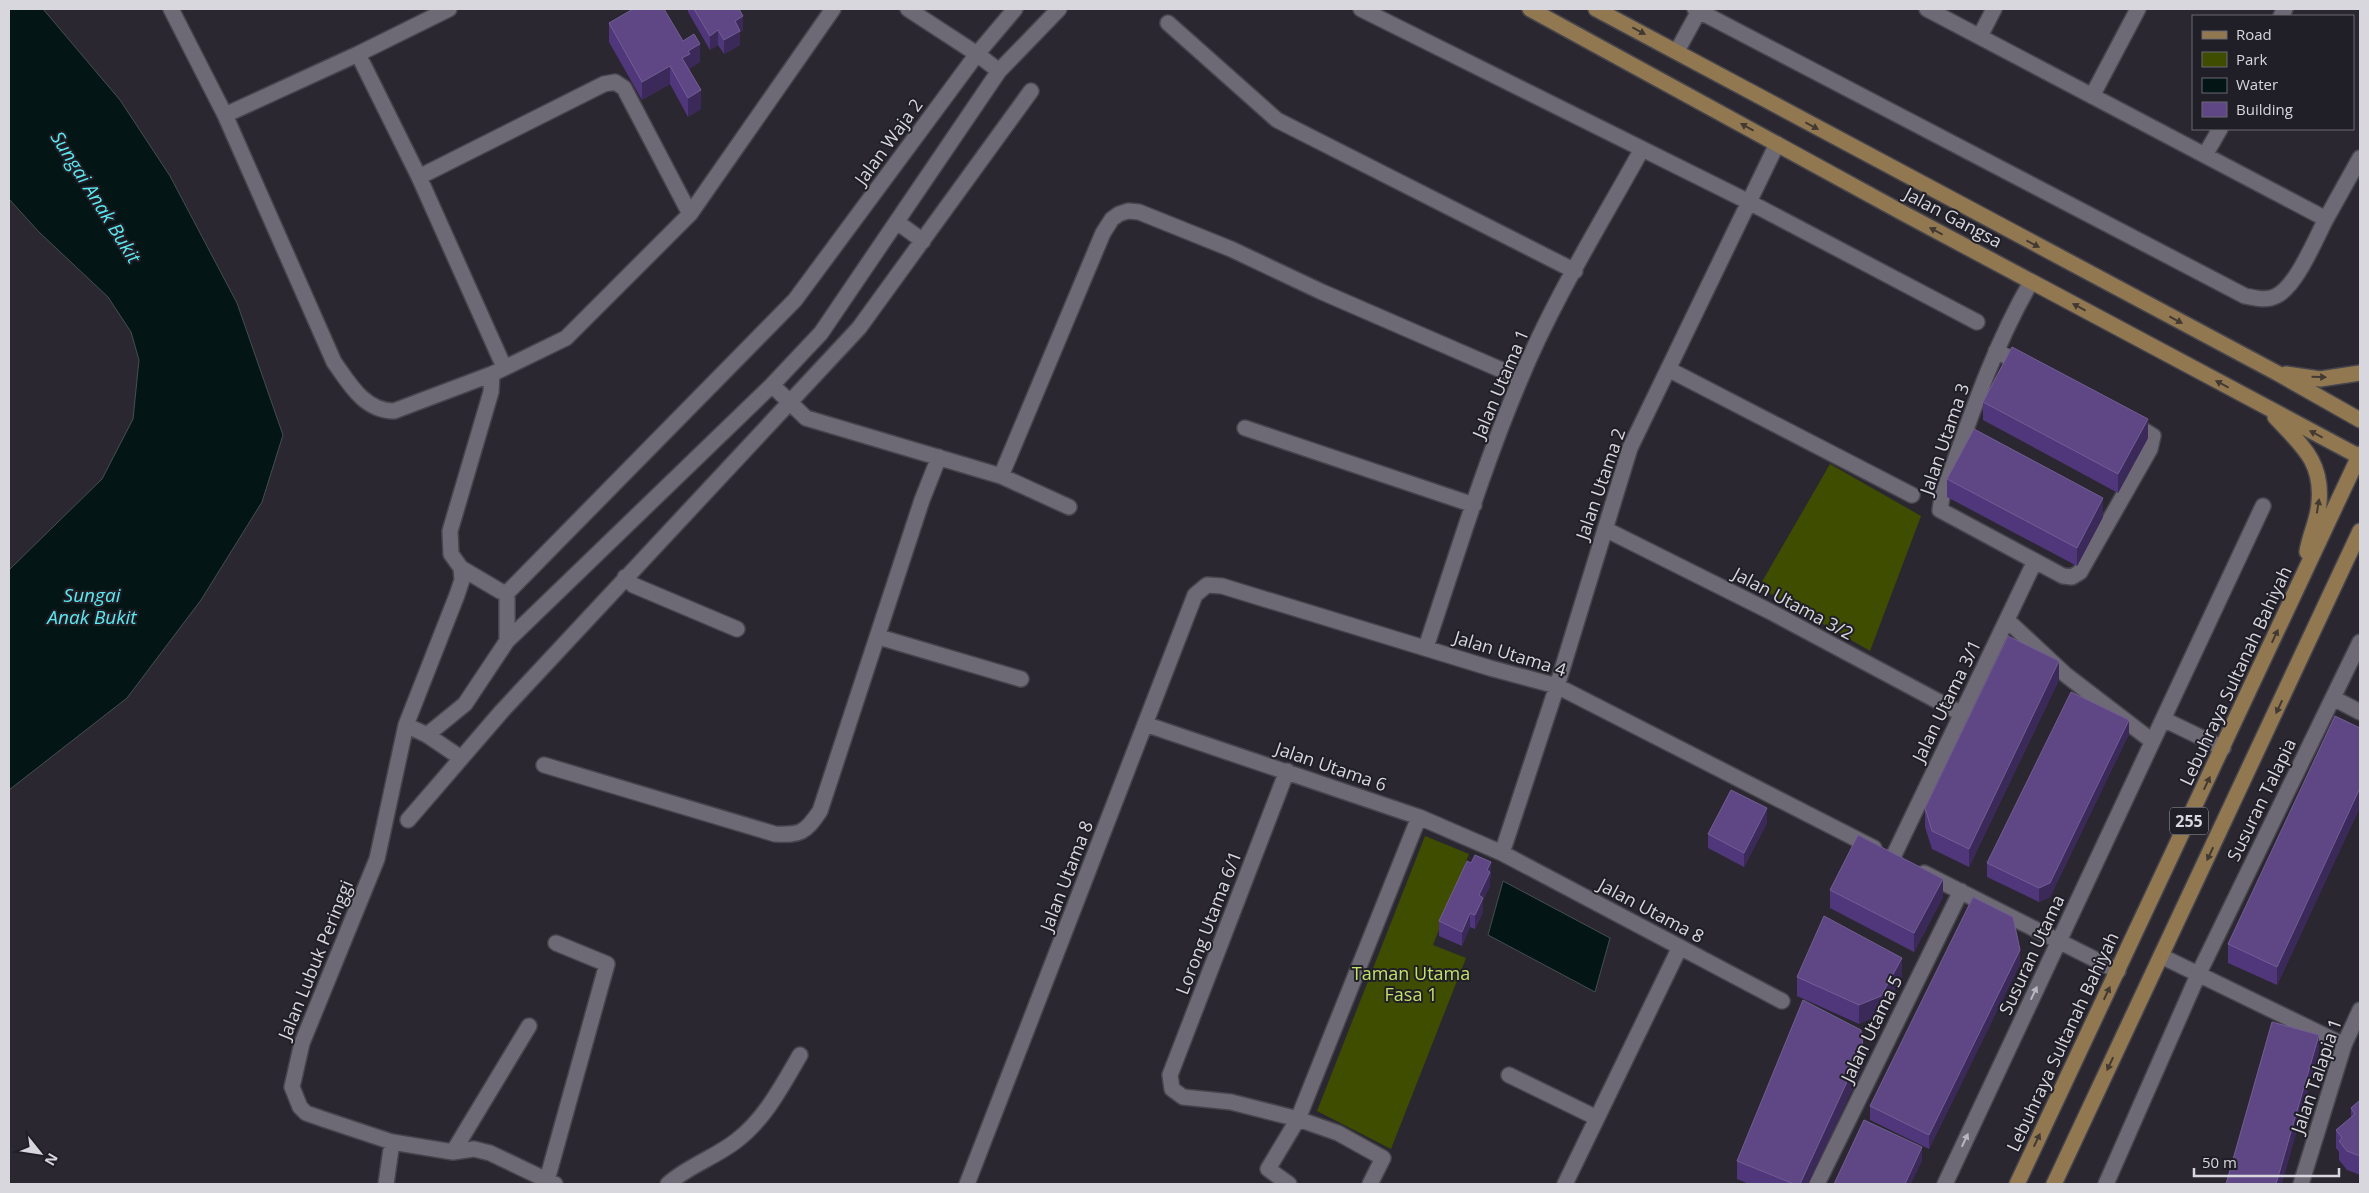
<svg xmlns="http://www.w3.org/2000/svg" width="2369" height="1193" font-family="'Open Sans',sans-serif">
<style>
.green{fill:#3e4d00}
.water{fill:#041516;stroke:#444f52}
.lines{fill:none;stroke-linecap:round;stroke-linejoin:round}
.minor-casing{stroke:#46444c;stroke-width:18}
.major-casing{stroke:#46444c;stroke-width:18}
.minor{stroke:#6d6a75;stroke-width:15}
.major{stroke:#927850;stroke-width:15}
.wall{fill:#50367b}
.shaded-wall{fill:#3b2959}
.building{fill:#5f4786;stroke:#725e94}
.oneway{fill:#423933}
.oneway2{fill:#b8b6be}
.labels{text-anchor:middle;stroke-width:4;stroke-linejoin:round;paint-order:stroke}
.shield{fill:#201e27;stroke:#a1a0a6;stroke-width:1}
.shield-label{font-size:16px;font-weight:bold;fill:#d8d7dd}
.street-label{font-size:18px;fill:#d8d7dd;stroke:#201e27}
.park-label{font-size:18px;fill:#c3e269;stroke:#201e27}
.water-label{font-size:19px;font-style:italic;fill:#5beaf0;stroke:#201e27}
</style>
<rect width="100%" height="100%" fill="#2a2731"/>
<!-- green -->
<path class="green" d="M1830,464L1921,516L1870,651L1759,587Z
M1425,836L1469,854L1433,945L1466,958L1391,1149L1317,1111Z"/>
<!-- water -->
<path class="water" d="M9,9H43L120,100L170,176L237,303L283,435L262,502L201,600L127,698L9,790V570L102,479L133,419L139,360L131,332L108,297L39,232L9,199Z
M1503,881L1610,938L1595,992L1488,935Z"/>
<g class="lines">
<!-- minor casing -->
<g class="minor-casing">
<path id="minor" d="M171,9L225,115L334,362C349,383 364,411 394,411L492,374L566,338L690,214L833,9
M908,9L977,54L999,71
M1361,9L1749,202L1977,322
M1695,9L2245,296C2255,298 2267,301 2276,296C2296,287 2315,240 2326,219
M1927,9L2326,219L2360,158
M2281,16L2285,9
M1168,23L1277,120L1575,271
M1980,36L1994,9
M1677,51L1700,9
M358,54L419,177L504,367
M2092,96L2138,9
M225,115L358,54L449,9
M2205,155L2220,129
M419,177L604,84L615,82L624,88L690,214
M897,222L923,241
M2031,282C1992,349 1968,424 1942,497L1940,510L2063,576L2072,577L2080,572L2150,449L2153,436L2130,422
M1996,351L2024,365
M1668,369L1912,495
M492,374L491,392L450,531L451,554L461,568L500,591L507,593L795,300L977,54L1015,9
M772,385L806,418L1001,476L1069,507
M1245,428L1474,505
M1001,476L1103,233L1112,219L1119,214L1128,211L1139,212L1231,249L1322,292L1520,378
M1605,529L1769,611L1962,714
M461,568L462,580L457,595L406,725L377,859L302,1043L292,1087L300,1107L306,1113L323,1119L392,1142L453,1152L474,1149L490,1153L555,1184
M625,577L633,585L737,629
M2007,620L2066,675L2152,741
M879,637L1021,679
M507,641V593
M1426,647C1456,558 1483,467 1520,380C1553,300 1600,225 1642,149
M2333,698L2360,712
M2163,719L2223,748
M1145,724L1419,817L1502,853L1782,1001
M406,725L427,735L465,704L507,641L772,385L821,333L999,71L1059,9
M427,735L461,758
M544,765L775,834C801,835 805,833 820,811L922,500L939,457
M1287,771L1170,1075L1172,1089L1183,1097L1231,1102L1298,1119L1338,1133L1383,1158L1370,1184
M408,820L502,711L859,328L1031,91
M1502,853L1557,686L1630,448L1777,144
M1893,857L2035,561
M1924,873L2118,971
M2161,956L2344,1045
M1509,1075L1597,1118
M453,1152L529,1026
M547,1180L607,964L556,943
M386,1184L392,1142
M668,1184C688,1166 714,1158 736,1141C765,1119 782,1086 800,1055
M967,1184L1195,595L1207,585L1222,586L1490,668L1557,686L1874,848
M1289,1184L1268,1169L1298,1119L1419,817
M1565,1184L1680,947
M1817,1184L1961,891
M1945,1184L2263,506
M2106,1184L2198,975L2360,642
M2301,1184L2344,1045L2360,1010"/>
</g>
<!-- major casing -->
<g class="major-casing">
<path id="major" d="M1530,9L1903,213L2360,457
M1596,9L2277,373L2360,420
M2286,374L2320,379L2360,373
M2275,417C2301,445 2323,461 2319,503C2318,520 2309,536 2307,552
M2017,1184L2360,454
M2054,1184L2360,531"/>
</g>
<!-- minor -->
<use href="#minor" class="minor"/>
<!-- major -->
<use href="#major" class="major"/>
</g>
<!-- wall -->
<path class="wall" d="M688,9H739L743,30L740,32V45L724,54L718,45L710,50L688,12Z
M609,23L700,62L690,68V71L701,109L688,117L670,84L642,100L609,42Z
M1983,402L2148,438L2118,493L1983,420Z
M1947,479L2103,517L2077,566L1947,497Z
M2059,680L1969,867L1932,849L1925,827V808Z
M2360,728V807L2277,985L2228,963V944Z
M2129,734L2050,897L2039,902L1987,877V863Z
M1767,823L1744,867L1708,848V834Z
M1471,863L1491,876L1490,879V886L1483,900V912L1475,929L1470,927L1462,946L1439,936V921Z
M1830,890L1943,897L1914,952L1830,908Z
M2020,964L1929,1149L1870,1120V1106Z
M1797,977H1902L1881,1014L1859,1024L1797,996Z
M1863,1066L1808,1184H1749L1737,1179V1161Z
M2360,1100V1175L2347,1170L2339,1160V1152L2336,1148V1130L2351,1118V1108Z"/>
<!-- shaded-wall -->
<path class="shaded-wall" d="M743,16V30L740,32V45L724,54V40L735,21Z
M718,30V45L710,50V36Z
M700,44V62L690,68V72L682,58L688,51Z
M670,66V84L642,100V82Z
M701,90V109L688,117V98Z
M2148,419V438L2118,493V474Z
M2103,498V517L2077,566V548Z
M2059,661V680L1969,867V849Z
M2129,720V734L2050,897L2039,902V888Z
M2360,788V807L2277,985V967Z
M1767,808V823L1744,867V853Z
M1491,862V876L1490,879V886L1483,900V912L1475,929V915L1479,895L1487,870Z
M1943,879V897L1914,952V933Z
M1470,913V927L1462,946V932Z
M2020,950V964L1929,1149V1135Z
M1902,958V977L1881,1014L1859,1024V1005Z
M2319,1035V1053L2282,1184H2276Z
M1863,1047V1066L1808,1184H1800Z
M1922,1147V1161L1911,1184H1905Z"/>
<!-- building -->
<path class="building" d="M633,9H664L683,41L694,34L700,44L688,51L690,54L682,58L701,90L688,98L670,66L642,82L609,23Z
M694,9H739L743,16L735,21L740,31L724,40L718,30L710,36Z
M2012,347L2148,419L2118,474L1983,402Z
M1974,429L2103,498L2077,548L1947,479Z
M2008,636L2059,661L1969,849L1932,831L1925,808Z
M2071,692L2129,720L2050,883L2039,888L1987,863Z
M2335,716L2360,728V788L2277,967L2228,944Z
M1731,790L1767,808L1744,853L1708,834Z
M1858,835L1943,879L1914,933L1830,890Z
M1475,855L1491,862L1487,870L1490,872L1479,895L1483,898L1475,915L1470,913L1462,932L1439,921L1467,861L1471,863Z
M1973,897L2013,917L2020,950L1929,1135L1870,1106Z
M1824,916L1902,958L1881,996L1859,1005L1797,977Z
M1803,1000L1861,1030L1863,1047L1800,1184H1794L1737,1161Z
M2272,1022L2319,1035L2276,1184H2226Z
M2360,1100V1156L2347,1151L2339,1141L2342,1138L2336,1130L2355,1114L2351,1108Z
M1864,1120L1922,1147L1905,1184H1834Z"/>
<!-- one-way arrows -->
<defs><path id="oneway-solid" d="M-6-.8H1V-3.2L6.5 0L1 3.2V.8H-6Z" transform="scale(1.25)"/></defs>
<g class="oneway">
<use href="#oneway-solid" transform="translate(1639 31) rotate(28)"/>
<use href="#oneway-solid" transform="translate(1812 126) rotate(28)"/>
<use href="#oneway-solid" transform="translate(1747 127) rotate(-151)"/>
<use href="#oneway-solid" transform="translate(1936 231) rotate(-152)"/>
<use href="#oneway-solid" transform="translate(2033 244) rotate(28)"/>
<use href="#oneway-solid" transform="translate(2079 307) rotate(-152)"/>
<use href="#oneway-solid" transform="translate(2176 320) rotate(28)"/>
<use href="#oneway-solid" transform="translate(2319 377) rotate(1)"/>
<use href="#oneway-solid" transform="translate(2222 384) rotate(-152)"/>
<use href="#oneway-solid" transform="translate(2316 434) rotate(-152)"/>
<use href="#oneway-solid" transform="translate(2318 506) rotate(-81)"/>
<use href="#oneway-solid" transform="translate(2275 636) rotate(-65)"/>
<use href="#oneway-solid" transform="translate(2279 707) rotate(115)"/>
<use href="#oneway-solid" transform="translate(2207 783) rotate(-65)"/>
<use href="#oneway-solid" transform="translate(2210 854) rotate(115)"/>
<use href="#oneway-solid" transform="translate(2107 993) rotate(-65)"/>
<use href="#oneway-solid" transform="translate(2110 1064) rotate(115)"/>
<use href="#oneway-solid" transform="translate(2037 1140) rotate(-65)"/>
</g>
<g class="oneway2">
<use href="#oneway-solid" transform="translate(2034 993) rotate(-65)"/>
<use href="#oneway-solid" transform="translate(1965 1140) rotate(-65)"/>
</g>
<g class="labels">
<!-- shield labels -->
<rect class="shield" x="2170" y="807.5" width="38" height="27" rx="4"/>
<g class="shield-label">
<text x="2189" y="827">255</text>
</g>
<!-- street labels -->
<g class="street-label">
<text transform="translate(889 142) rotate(-54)" y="6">Jalan Waja 2</text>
<text transform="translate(1953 218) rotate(28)" y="6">Jalan Gangsa</text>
<text transform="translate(1501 384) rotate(-67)" y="6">Jalan Utama 1</text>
<text transform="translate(1945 439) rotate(-71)" y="6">Jalan Utama 3</text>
<text transform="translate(1601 484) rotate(-71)" y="6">Jalan Utama 2</text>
<text transform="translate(1793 604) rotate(28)" y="6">Jalan Utama 3/2</text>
<text transform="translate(1510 654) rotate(17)" y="6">Jalan Utama 4</text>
<text transform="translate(2236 676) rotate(-65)" y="6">Lebuhraya Sultanah Bahiyah</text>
<text transform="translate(1947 701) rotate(-64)" y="6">Jalan Utama 3/1</text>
<text transform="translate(1331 767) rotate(19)" y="6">Jalan Utama 6</text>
<text transform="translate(2262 800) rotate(-64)" y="6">Susuran Talapia</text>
<text transform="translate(1067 876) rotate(-69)" y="6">Jalan Utama 8</text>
<text transform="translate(1651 911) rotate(28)" y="6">Jalan Utama 8</text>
<text transform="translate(1209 923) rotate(-69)" y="6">Lorong Utama 6/1</text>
<text transform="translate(2032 955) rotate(-65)" y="6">Susuran Utama</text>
<text transform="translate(316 960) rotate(-68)" y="6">Jalan Lubuk Peringgi</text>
<text transform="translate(1872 1029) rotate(-64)" y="6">Jalan Utama 5</text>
<text transform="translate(2063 1042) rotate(-65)" y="6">Lebuhraya Sultanah Bahiyah</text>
<text transform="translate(2317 1076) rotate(-71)" y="6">Jalan Talapia 1</text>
</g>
<!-- park labels -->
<g class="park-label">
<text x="1411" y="980">Taman Utama<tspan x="1411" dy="21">Fasa 1</tspan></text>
</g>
<!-- water labels -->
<g class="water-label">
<text transform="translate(96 197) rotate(58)" y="7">Sungai Anak Bukit</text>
<text x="92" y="602">Sungai<tspan x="92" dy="22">Anak Bukit</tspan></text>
</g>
</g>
<!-- border -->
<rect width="2369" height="1193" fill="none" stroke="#d8d7dd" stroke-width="20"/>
<!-- legend -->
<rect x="2192" y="15" width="162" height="115" fill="#201e27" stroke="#6a6870"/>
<rect x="2202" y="31" width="25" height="8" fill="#927850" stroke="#6a6870"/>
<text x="2236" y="40" font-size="15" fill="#d8d7dd">Road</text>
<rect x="2202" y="52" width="25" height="15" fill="#3e4d00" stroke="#6a6870"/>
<text x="2236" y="65" font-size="15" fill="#d8d7dd">Park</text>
<rect x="2202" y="78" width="25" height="15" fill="#041516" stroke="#6a6870"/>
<text x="2236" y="90" font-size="15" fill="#d8d7dd">Water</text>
<rect x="2202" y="102" width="25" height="15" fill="#5f4786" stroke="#6a6870"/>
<text x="2236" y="115" font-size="15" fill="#d8d7dd">Building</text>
<!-- north arrow -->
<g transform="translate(40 1153) rotate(120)" stroke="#201e27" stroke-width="4" paint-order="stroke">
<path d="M0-4L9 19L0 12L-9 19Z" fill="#d8d7dd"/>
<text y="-8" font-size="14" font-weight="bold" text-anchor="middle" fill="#d8d7dd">N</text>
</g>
<!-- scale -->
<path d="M2194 1168v8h145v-8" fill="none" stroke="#d8d7dd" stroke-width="2.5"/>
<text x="2202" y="1168" font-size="15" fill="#d8d7dd" stroke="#201e27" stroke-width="4" paint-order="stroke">50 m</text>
</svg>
